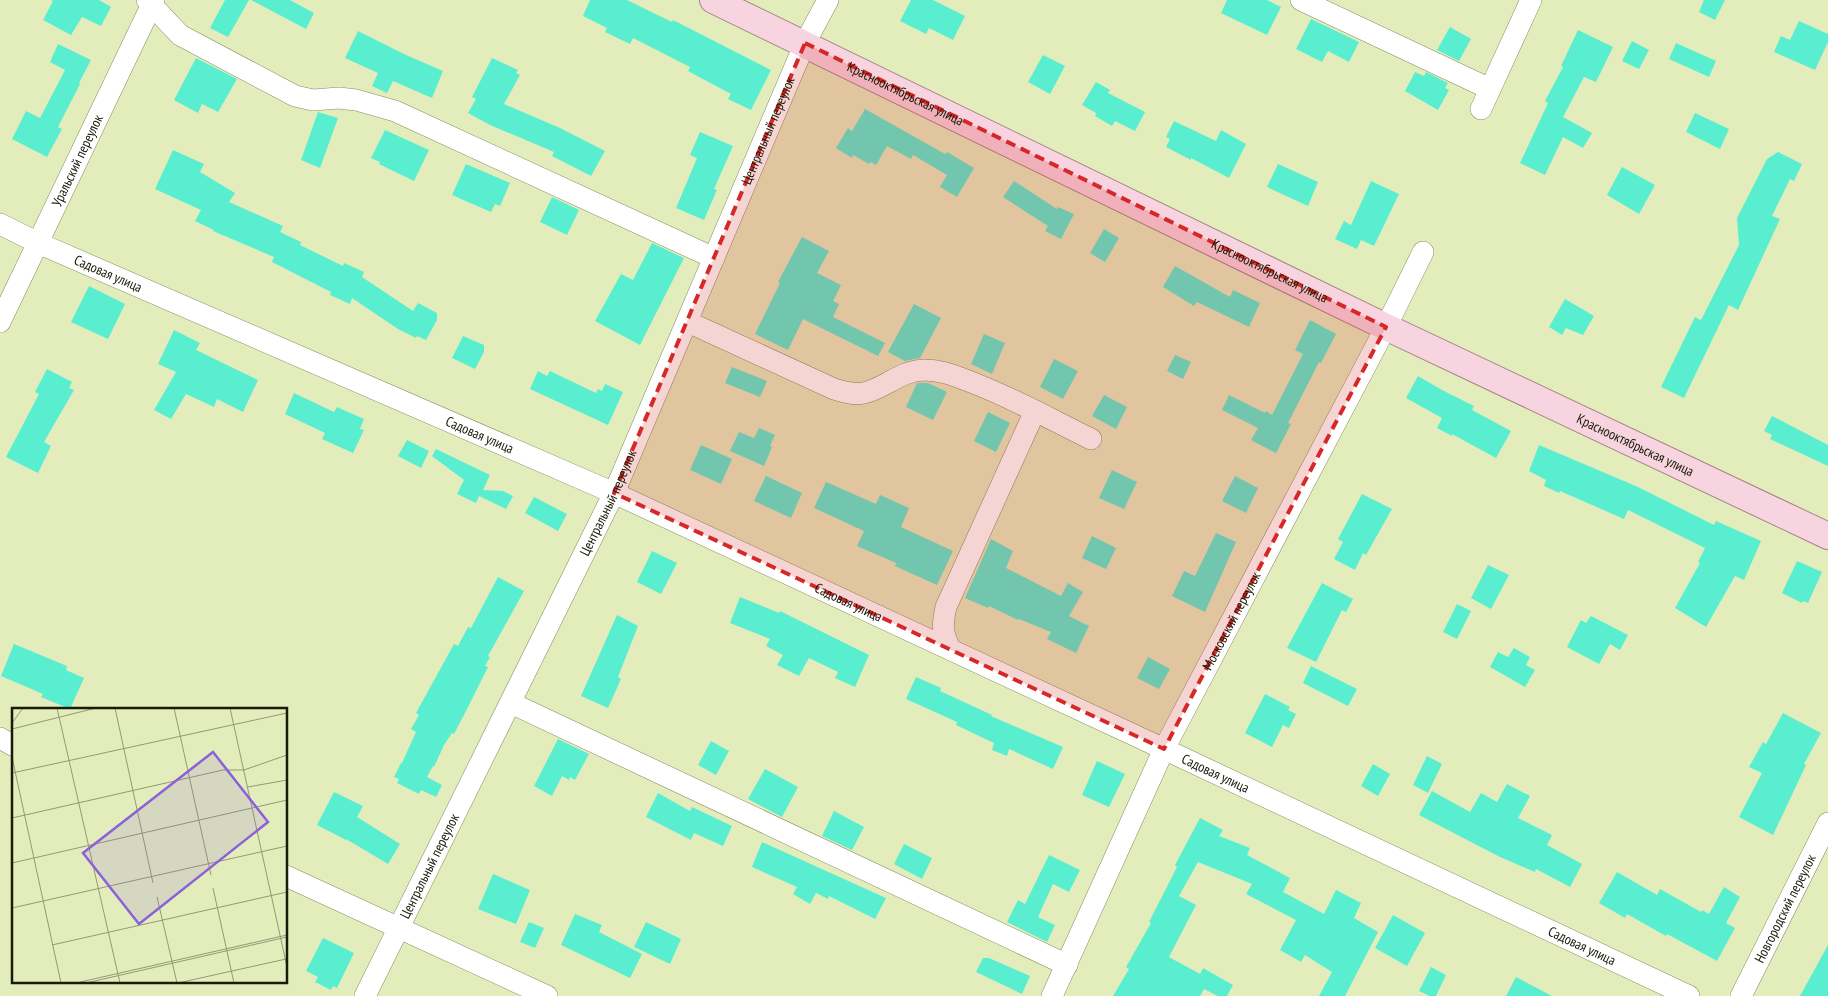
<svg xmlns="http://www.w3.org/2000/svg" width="1828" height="996" font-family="'PT Sans Narrow',sans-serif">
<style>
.building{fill:#59eed0}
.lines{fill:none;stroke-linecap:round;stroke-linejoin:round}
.minor-casing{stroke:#858d60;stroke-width:22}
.major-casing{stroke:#a58086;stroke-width:28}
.minor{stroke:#fff;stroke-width:21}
.major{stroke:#f7d4df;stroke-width:26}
.marked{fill:#d62828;fill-opacity:0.2;stroke:#d62828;stroke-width:4;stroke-dasharray:10 6;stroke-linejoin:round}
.labels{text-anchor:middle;stroke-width:4.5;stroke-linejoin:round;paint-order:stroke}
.street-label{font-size:14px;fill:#181b09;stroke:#fff}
.inset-road{fill:none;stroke:#929974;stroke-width:1}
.view{fill:#8c60da;fill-opacity:0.15;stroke:#8c60da;stroke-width:2.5}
.inset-edge{fill:none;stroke:#181b09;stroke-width:2.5}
</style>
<rect width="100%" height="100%" fill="#e3edbc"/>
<!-- building -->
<path class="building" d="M51,0H99L111,7L101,26L82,17L71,35L43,20L53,1Z
M225,0H249L228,37L210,28Z
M251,0H290L314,13L306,29Z
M590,0H627L672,22L673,20L771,70L751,110L728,99L731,94L688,71L690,67L633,38L630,44L605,32L607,28L583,16Z
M911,0H933L965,16L953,40L929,28L926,34L900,21Z
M1227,0H1267L1281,7L1267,35L1221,13Z
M1704,0H1725L1715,20L1699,12Z
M1311,19L1359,42L1349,62L1328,51L1322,62L1296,49Z
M1799,21L1828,34V42L1815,70L1774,52L1781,36L1790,40Z
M1450,27L1471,39L1459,61L1437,50Z
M1578,30L1613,47L1596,82L1584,77L1563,117L1592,133L1583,148L1563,137L1545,175L1520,163L1548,103L1545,101L1563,67L1561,66Z
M358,31L406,55L443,71L432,98L393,81L387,93L372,86L378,73L345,58Z
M1632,41L1649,50L1639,69L1622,61Z
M1676,43L1716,61L1709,77L1669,59Z
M58,44L91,60L79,83L80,84L58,127L62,129L47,157L12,139L26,111L40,118L65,70L50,62Z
M1043,55L1065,66L1050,94L1028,82Z
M196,58L237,79L218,112L202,104L198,113L174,100Z
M492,58L518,70L516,73L520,75L504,104L560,128L605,151L591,176L552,156L554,152L490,125L468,113L476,99L472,97Z
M1415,72L1424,76L1426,72L1448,83L1445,88L1449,90L1438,110L1405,91Z
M1096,82L1110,90L1108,93L1145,112L1135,131L1115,121L1112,126L1095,116L1096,113L1082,105Z
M865,109L945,154L947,152L974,168L957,197L940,187L947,175L913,155L911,159L887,146L876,165L871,162L869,164L853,155L852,158L836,148L848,128L852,131Z
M318,112L338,118L320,168L301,160Z
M1695,113L1729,129L1720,149L1686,132Z
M1174,121L1216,141L1221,130L1246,144L1229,178L1191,158V160L1166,147L1170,139L1166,137Z
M385,130L429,150L414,181L379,164L380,162L371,158Z
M700,132L733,146L714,189L717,190L704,220L676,208L697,158L690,155Z
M173,150L204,164L200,172L235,193L229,202L283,226L280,232L301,242L300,245L343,266L344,263L364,272L362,277L413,311L418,303L437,313V320L426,340L417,336L416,338L398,329L352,298L350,304L330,295L331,292L272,262L274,257L213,231L214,230L195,221L201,210L155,189Z
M1778,152L1802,164L1794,181L1790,179L1772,216L1780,219L1738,310L1729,305L1684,398L1661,387L1695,317L1701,320L1739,245L1737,218L1767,159Z
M466,164L510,183L500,206L495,204L491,212L452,195Z
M1278,164L1318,182L1308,206L1267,187Z
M1622,167L1655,185L1639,214L1607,195Z
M1014,181L1057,209L1058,207L1074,214L1061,239L1045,231L1048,226L1003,197Z
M1371,181L1399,194L1374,246L1361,240L1357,249L1335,239L1344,221L1351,225Z
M552,197L579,210L567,235L540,222Z
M1104,229L1119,238L1105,262L1090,253Z
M802,237L829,251L817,273L841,285L833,301L839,304L833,317L885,343L878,356L803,319L788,350L755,334L780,283L778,282Z
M652,243L684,258L640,345L595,321L621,274L633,280Z
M1175,266L1230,297L1233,290L1260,303L1249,327L1197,302L1194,306L1163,287Z
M89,286L125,304L108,339L71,322Z
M1565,299L1594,316L1583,335L1566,328L1562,335L1549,327Z
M914,304L941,318L920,358L905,361L888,352Z
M1310,320L1336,334L1321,363L1319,362L1288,423L1291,424L1276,453L1251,440L1258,428L1222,410L1229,395L1265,413L1266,411L1272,415L1303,354L1295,350Z
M174,330L200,343L196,350L258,380L243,412L217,399L214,407L186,394L171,419L154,410L176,372L158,364Z
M984,334L1005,343L992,374L971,364Z
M463,336L484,345V352L475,369L452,358Z
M1175,355L1191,362L1183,379L1167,371Z
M1054,359L1078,371L1063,399L1040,387Z
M732,367L767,381L760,397L725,383Z
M47,369L72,382L69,388L74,390L44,442L51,446L38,473L6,457L39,394L35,392Z
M538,371L547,376L550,371L596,393L598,389L602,391L605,384L623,392L608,425L530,389Z
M1418,376L1442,390L1474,406L1472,410L1511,431L1496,458L1452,434V436L1437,428L1442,418L1406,398Z
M917,383H928L947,392L933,420L906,407Z
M294,393L334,412L337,407L364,419L360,429L364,430L353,453L322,439L325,433L285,414Z
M1104,395L1127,407L1116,429L1092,416Z
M988,412L1010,423L996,452L974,441Z
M1772,416L1828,445V466L1770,439L1772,435L1764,431Z
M759,428L775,435L770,446L772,447L764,466L730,451L739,432L754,438Z
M407,440L429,451L421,468L398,456Z
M701,445L732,459L721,484L690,470Z
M1539,445L1638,487L1714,525L1716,521L1761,541L1744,580L1735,576L1706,627L1675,608L1700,563L1698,562L1705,548L1628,510L1624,519L1560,491L1559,493L1544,486L1546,480L1529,471Z
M436,449L490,475L483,490L503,491L513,496L506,509L479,496L476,503L457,494L464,480L432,456Z
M1112,470L1137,482L1124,509L1099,498Z
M766,476L802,493L791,518L754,501Z
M1235,476L1258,488L1246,513L1222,501Z
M826,482L876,504L880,495L909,508L901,527L953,551L937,585L895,566L896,563L857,546L864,531L814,508Z
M1362,494L1392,509L1366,555L1363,553L1355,570L1334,559L1343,542L1338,539Z
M534,497L567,514L558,531L525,513Z
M1216,533L1236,542L1205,612L1172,596L1184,571L1195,576Z
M1092,536L1116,548L1106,569L1082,558Z
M991,539L1013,551L1006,568L1061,596L1068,583L1083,592L1069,616L1089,626L1076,653L1047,639L1051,632L1019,619L1018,620L989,606L988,608L965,598Z
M652,551L677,563L661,594L637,582Z
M1797,561L1822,572L1808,603L1803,601L1802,603L1782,593Z
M1488,565L1509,575L1491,609L1471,598Z
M498,577L524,591L488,656L490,657L485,666L488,667L467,709L454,734L452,733L444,745L434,767L433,766L427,777L442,785L436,797L421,790L419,794L397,783L399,779L394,777L401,763H402L416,732L411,729L419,715L416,713L454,644L458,646L468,627L471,628Z
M1322,583L1353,599L1346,612L1342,610L1316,662L1287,648Z
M740,597L779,613L780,611L869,655L855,687L835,678L838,672L809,658L799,676L777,665L783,655L766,646L770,639L730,623Z
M1457,604L1471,611L1457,639L1443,632Z
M617,615L638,626L618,677L621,679L608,708L581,696Z
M1591,616L1628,635L1620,650L1610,644L1599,664L1567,647L1581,620L1586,623Z
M14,644L67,666L66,670L84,678L70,709L41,697L43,694L1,676Z
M1514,648L1530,657L1526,665L1535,670L1525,687L1490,667L1498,652L1508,657Z
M1148,657L1170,669L1159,689L1137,678Z
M1311,666L1357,689L1348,706L1303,683Z
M916,677L941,688L940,691L992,715L991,716L1063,747L1053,769L1009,749L1007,756L992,750L994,743L956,725L957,722L906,699Z
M1265,694L1290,707L1288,710L1296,714L1289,728L1283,725L1272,747L1245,733Z
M1783,713L1821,733L1804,764L1806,765L1773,835L1739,817L1762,773L1749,767L1763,742L1766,744Z
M558,739L589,754L575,780L570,777L569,780L562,776L552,796L534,786Z
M711,741L729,751L716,775L698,765Z
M1427,756L1442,764L1428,793L1413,785Z
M1097,761L1125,774L1109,807L1082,795Z
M1373,764L1390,774L1378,796L1361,786Z
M765,769L798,787L782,817L748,799Z
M1507,784L1530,796L1518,818L1552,835L1547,845L1582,864L1570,887L1536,869L1535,872L1500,857L1419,815L1432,791L1470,812L1481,793L1497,802Z
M334,792L363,806L357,817L400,844L388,864L346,839V840L317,825Z
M658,793L690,811L692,807L732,826L723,846L694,833L691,840L646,817Z
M834,811L864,827L852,850L822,836Z
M1200,818L1223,830L1219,836L1250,848L1247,855L1290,878L1283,892L1324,914L1336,890L1361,903L1354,918L1378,932L1345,996H1319L1332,972L1305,955L1301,962L1280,950L1296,920L1246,894L1252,884L1198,862L1179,896L1196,905L1169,957L1200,974L1203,968L1233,985L1227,996H1218L1204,989L1200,996H1113L1129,969L1126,967L1151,923L1149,922L1177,867L1175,865Z
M762,842L886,898L875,919L829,896L828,899L816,893L810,904L793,894L797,887L752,867Z
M904,844L932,858L922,879L894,864Z
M1049,855L1080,870L1069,892L1053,884L1038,917L1055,925L1047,942L1007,922L1018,900L1025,904Z
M1617,872L1657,895L1660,889L1701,912L1702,910L1709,914L1724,887L1740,897L1726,923L1735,928L1717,961L1667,934L1666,936L1627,914L1625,918L1599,903Z
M493,874L530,890L516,924L478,909Z
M575,914L602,925L599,932L642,954L630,978L561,945Z
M1393,915L1425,933L1407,966L1375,948Z
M529,922L544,928L535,948L520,942Z
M646,922L681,939L670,964L634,947Z
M323,938L354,953L337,988L333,986L331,990L315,982L318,977L306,971Z
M1828,945V996H1800Z
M983,958H989L1030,976L1022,994L976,972Z
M1431,967L1446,975L1436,996H1430L1419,991Z
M1516,977L1552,996H1506Z"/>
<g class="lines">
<!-- minor casing -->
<g class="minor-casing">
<g id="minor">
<path d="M147,0L180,35L295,96L313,100L339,98L356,100L395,111L714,258"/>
<path d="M1301,0L1490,89"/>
<path d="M1481,109L1531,0"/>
<path id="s1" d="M0,224L38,243L614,493L1164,749L1689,996"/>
<path id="s2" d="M0,322L154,0"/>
<path d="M688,322L834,389C844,392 854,395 864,393C886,388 899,371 924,370C942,370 955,376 971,382C1013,398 1052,420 1091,439"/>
<path d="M950,649C942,632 942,625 946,607L1035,411"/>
<path d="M511,703L1067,965"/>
<path d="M0,738L14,746"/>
<path d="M286,876L547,996"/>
<path id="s3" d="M365,996L614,493L805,43L828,0"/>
<path id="s4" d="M1052,996L1164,749L1386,327L1423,252"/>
<path id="s5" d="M1741,996L1828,823"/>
</g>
</g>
<!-- major casing -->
<g class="major-casing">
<g id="major">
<path id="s6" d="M713,0L1386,327L1828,536"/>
</g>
</g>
<!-- minor -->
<use href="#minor" class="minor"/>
<!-- major -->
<use href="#major" class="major"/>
</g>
<!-- marked area -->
<path class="marked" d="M805,43L1386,327L1164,749L614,493Z"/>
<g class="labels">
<!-- street labels -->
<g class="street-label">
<text dy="5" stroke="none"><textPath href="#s6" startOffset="214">Краснооктябрьская улица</textPath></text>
<text dy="5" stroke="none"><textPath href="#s3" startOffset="955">Центральный переулок</textPath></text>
<text dy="5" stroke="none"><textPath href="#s2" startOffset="179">Уральский переулок</textPath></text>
<text dy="5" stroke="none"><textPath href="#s6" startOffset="619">Краснооктябрьская улица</textPath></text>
<text dy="5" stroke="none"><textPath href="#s1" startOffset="119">Садовая улица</textPath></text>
<text dy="5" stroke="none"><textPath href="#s1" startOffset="524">Садовая улица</textPath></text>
<text dy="5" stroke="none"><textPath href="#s6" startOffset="1024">Краснооктябрьская улица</textPath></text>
<text dy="5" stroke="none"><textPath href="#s3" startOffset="550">Центральный переулок</textPath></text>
<text dy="5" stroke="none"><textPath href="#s1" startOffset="929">Садовая улица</textPath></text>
<text dy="5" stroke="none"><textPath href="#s4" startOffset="416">Московский переулок</textPath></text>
<text dy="5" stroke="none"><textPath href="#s1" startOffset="1334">Садовая улица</textPath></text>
<text dy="5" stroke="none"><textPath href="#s3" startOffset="145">Центральный переулок</textPath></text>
<text dy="5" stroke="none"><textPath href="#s5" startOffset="98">Новгородский переулок</textPath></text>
<text dy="5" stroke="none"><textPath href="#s1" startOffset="1739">Садовая улица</textPath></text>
</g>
</g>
<!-- overview -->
<g transform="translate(12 708)">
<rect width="275" height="275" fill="#e3edbc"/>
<path class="inset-road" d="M45,0L108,275M103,0L141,175M162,0L199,167M218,0L275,259M0,15L11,0M0,21L84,0M0,49L49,275M0,65L275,5M236,79L275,72M0,110L211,62H232L275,47M0,155L275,92M201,180L222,275M145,189L165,275M0,200L275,138M40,237L275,184M64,275L275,227M74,275L275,229M166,275L274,251"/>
<path class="view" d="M201,44L256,114L127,216L71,145Z"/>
<rect width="275" height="275" class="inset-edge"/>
</g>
</svg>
